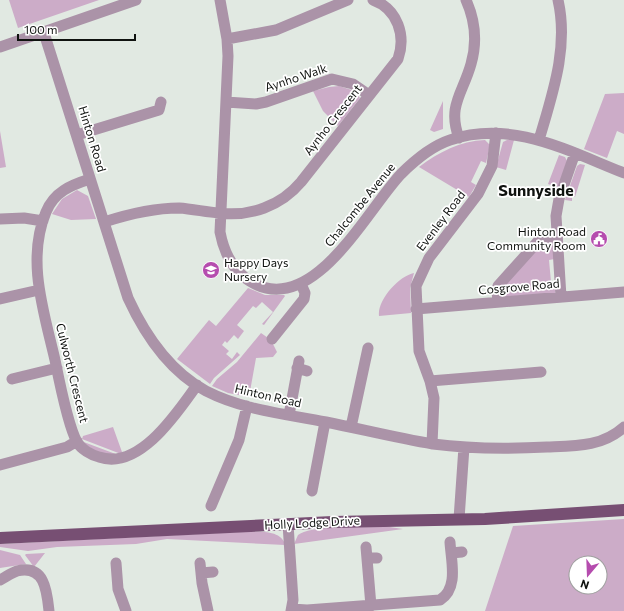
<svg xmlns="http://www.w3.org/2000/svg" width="624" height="611" font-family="Commissioner,sans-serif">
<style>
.green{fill:#ccacc8;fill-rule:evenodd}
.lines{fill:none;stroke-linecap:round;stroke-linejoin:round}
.minor{stroke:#ab93a8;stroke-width:11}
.major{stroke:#774f73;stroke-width:12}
.labels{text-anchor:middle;stroke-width:3.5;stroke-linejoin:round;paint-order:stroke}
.street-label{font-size:12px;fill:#0f120f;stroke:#fff}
.poi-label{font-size:12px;fill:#0f120f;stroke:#fff;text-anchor:end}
.district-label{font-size:16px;font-weight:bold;fill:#0f120f;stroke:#fff}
</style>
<rect width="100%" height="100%" fill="#e1e9e2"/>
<!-- green -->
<path class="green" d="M9,0H99L18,28Z
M339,86L355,91L360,98L338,126L323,111L313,91L329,87Z
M624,93V134L617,131L607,158L584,149L605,94Z
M443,101V129L434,132L430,130Z
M0,131L6,167L0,168Z
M485,140L490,145L486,163L481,161L471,182L476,185L469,197L419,167C439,152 460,141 485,140Z
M507,140H514L506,170L496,167L503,142Z
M559,155L565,157L567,161L558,188L548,184Z
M580,164L585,165L575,197H572V201L565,200L577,166Z
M77,190L88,196L96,219L71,220L52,214L62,199Z
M549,240L553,243L555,259L549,260L551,282H557L555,293L502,297L500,289L542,242Z
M414,273L410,288L411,313L379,316C377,300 399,276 414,273Z
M248,288L265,295H284L285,296L264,325L262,324L273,312L262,302L256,308L253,306L237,325L244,331L238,339L234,335L227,343L225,341L222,345L229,351L226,354L232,359L237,352L240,355L214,378L210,384L177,359L209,320L216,326Z
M261,333L271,340L277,352L273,357L256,358L249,397L228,393L212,386L217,379L237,362Z
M113,427L122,452L121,454L82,439L83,436Z
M81,441L121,456L101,455Z
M624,519V611H485L513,526ZM576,563H600V587H576Z
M376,525L403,529L294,544L298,535C309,526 360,525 376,525Z
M238,532C251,532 282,528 285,545L167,539L136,544L57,547L28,551L0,547V544Z
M0,550L20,555L26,564L0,568Z
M45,553L34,567L25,555L26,554Z"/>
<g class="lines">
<!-- minor -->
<path class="minor" d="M220,0L227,39L228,56L220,232C224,253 233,272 253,283C314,316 367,210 401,174C415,160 432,146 450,140C511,119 568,151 624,173
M44,33L128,298C145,335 169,371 206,391C243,410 286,414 326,422C361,429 397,438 433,444C471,449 509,449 547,447C575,446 602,447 624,427
M227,39L276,30L348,0
M0,47L136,0
M226,102L256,104L266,102L332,79L353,84L369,95
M77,135L159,110L161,102
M459,138C447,106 463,93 471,64C477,43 475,20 466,0
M539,140C552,95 569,48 558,0
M90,179C71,185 54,192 46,212C26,260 44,312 55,360C59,380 68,426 77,442C81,449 91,455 99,457C139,471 177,413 197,385
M0,219L24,218L43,221
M104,222C129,214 153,208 179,208C193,209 206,212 219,213C250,217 281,206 301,182L398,59C406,36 398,9 373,0
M561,297L556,216L559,199L575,153
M0,299L39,290
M498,302L497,291L498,286L541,238L556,236
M416,309L624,292
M272,339L304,299L305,293L301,284
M297,368L307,371
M12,379L57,368
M430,381L541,372
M289,415L299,361
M351,427L368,348
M432,444L434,398L430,381L419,351L416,286L429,258L478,194L492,166L496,133
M0,465L67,447L77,441
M312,491L325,422
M211,506L239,440L247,406
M459,519L464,447
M288,524L293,600L291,611
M366,547L371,606
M451,553L462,552
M367,558H377
M116,563L118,589L126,611
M200,563L202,583L208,611
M201,573L213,572
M0,580C6,577 11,573 17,571C45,564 47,592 49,611
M292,609L307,610L440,600C459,588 451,561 450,542"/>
<!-- major -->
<path class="major" d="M0,538L333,522L485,519L624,510"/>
</g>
<!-- icons -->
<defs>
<g id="civic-disc" transform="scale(0.9)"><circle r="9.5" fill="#b54cae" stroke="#fff"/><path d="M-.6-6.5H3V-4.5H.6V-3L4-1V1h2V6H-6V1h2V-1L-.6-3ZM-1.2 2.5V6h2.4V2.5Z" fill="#fff"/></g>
<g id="school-disc" transform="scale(0.9)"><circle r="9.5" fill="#b54cae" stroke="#fff"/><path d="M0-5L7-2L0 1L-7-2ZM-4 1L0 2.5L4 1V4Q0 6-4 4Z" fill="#fff"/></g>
</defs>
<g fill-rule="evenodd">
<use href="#civic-disc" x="599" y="239"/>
<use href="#school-disc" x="211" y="270"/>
</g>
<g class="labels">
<!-- street labels -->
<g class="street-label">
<text transform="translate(296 78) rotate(-18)" y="4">Aynho Walk</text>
<text transform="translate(333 120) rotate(-52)" y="4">Aynho Crescent</text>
<text transform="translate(92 139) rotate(73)" y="4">Hinton Road</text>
<text transform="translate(360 205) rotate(-51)" y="4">Chalcombe Avenue</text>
<text transform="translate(441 221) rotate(-53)" y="4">Evenley Road</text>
<text transform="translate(519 287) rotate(-5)" y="4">Cosgrove Road</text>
<text transform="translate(72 373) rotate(76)" y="4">Culworth Crescent</text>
<text transform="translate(268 396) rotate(13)" y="4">Hinton Road</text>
<text transform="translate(312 523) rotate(-3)" y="4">Holly Lodge Drive</text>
</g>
<!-- poi labels -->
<g class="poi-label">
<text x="586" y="236">Hinton Road<tspan x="586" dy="14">Community Room</tspan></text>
<text x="224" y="267" text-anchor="start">Happy Days<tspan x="224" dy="14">Nursery</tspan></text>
</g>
<!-- district labels -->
<g class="district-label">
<text x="536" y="196">Sunnyside</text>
</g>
</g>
<!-- north arrow -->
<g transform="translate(588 575) rotate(199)"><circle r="19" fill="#ffffff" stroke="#9fa09f"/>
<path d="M0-3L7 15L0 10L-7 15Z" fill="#b54cae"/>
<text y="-6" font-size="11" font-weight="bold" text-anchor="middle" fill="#0f120f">N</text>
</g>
<!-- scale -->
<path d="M18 34v6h117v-6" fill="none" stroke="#0f120f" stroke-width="2"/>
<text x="24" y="34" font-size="12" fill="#0f120f" stroke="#ffffff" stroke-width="3" paint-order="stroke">100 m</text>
</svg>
